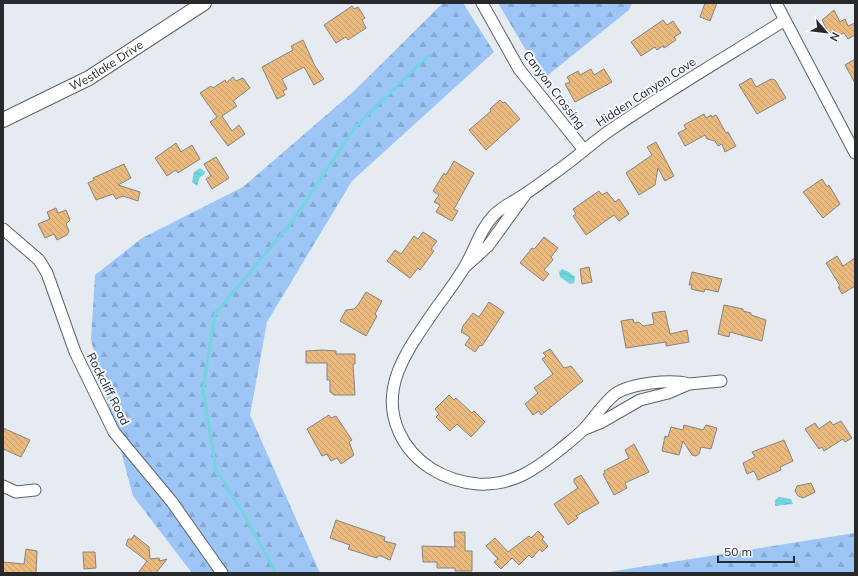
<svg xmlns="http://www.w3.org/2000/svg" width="858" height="576" font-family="Mulish,sans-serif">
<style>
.forest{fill:url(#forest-firs)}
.water{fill:url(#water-waves)}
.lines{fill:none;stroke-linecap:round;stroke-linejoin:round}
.stream{stroke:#72d5df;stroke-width:3}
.building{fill:url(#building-back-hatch);stroke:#89847e}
.minor-casing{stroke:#5e6369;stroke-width:13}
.tertiary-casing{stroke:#5e6369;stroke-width:16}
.minor{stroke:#fff;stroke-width:11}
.tertiary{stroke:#fff;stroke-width:14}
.labels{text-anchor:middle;stroke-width:4;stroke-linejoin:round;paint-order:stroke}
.street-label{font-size:12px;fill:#27292b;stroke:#f3f8ff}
</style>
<defs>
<pattern id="forest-firs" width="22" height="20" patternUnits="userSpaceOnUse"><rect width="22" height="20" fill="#9dc6f7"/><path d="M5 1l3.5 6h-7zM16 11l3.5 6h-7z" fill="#87aad4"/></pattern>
<pattern id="water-waves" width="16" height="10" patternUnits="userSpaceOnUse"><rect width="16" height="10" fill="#72d5df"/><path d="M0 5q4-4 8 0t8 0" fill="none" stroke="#63b7c0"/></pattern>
<pattern id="building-back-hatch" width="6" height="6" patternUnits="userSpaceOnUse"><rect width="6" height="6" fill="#e9b97e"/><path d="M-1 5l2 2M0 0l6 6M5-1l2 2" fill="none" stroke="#c89f6d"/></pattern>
</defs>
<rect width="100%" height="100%" fill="#e5ebf1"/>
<!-- forest -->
<path class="forest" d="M443,3H463L494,52L352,181L267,322L250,415L320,573H192L133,496L91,340L95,275L142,238L243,187L353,92Z
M498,3H632L629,10L543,79Z
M855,533V573H602Z"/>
<!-- water -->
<path class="water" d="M200,168L205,172L204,175L200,177L197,186L192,182L194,172Z
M562,269L569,272L575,277L574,283L570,284L560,277L559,272Z
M779,497L791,499L793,504L775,506V500Z"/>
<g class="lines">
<!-- stream -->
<path class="stream" d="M276,573L242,511L216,470L203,389L215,314L291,223L356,126L429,55"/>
</g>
<!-- building -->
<path class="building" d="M705,3H717L710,21L700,17Z
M352,6L354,9L358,7L365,18L362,20L366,28L348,40L346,37L336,43L324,25Z
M834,10L840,22L845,19L848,26L855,23V35L848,39L844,33L837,36L836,33L830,36L822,20Z
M663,20L667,25L673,21L681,33L674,37L676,40L664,48L663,46L657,50L655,47L641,56L631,42Z
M303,40L315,66L324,79L314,85L304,67L282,79L287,89L283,91L285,95L277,99L262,67L293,50L291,46Z
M855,59V83L845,65Z
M591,69L594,75L604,69L612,82L575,102L565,84L570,82L567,77L578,71L580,75Z
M233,77L236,81L243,78L250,88L233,101L237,106L222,116L232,131L239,125L245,134L228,146L210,122L217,117L200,93L211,86L213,88L225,80L226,83Z
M751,78L756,87L771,79L775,80L786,98L757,114L739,85Z
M500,100L503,103L505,102L520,119L486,150L469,130L491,111L490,109Z
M704,114L706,118L711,115L712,117L716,115L726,133L728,132L736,146L725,152L722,144L718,146L715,141L707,139L705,135L685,146L678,133L686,129L684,125Z
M656,142L674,176L665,181L658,168L655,185L639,195L626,173L652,155L647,147Z
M176,143L181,152L192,145L200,159L178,173L176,170L167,176L155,158Z
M216,157L229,178L212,189L206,179L211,176L204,164Z
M454,161L474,173L454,209L458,211L452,221L436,212L440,205L434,202L439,195L433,191L444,173L446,175Z
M124,164L131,178L118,185L140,192L138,201L123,196L116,199L113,194L96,200L88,183L94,180L93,178Z
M822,179L827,187L829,185L840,204L823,218L803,192Z
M599,191L602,195L607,192L615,202L619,199L629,214L619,221L614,215L586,235L573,216L576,214L573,209Z
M56,208L58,213L66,210L70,220L66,224L69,231L67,235L57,240L54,234L45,238L38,224L50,219L47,212Z
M423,232L437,241L431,249L434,251L420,270L418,268L410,278L387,261L395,250L401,254L414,236L418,239Z
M544,237L558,248L551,257L553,260L544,270L549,274L543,281L520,263L532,248L534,249L537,246Z
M837,256L843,266L855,258V286L842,294L838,287L840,286L826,263Z
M589,267L592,282L582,284L580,269Z
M692,272L722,279L718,292L705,289L704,292L691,289L692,285H689Z
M366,292L382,301L375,314L377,316L366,336L340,321L346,310L354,309L358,305Z
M489,302L504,312L482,346L480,345L475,352L465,345L470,337L461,332L463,326L473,313L479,317Z
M724,305L743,309V311L751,313V315L766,320L762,341L730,332L729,337L718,334Z
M665,311L670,334L687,330L689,342L666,346V342L626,348L621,321L633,319L634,323L639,322L643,326L654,324L652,313Z
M550,349L564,368L571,366L583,381L541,415L539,411L533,415L525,404L538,393L534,388L553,374L542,359L546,356L543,353Z
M323,350L336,351V354H355V364H353L355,395H334L330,392V380H327V363H306V351Z
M449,395L454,400L456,398L472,413L474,411L485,422L471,437L457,424L450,431L436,417L439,414L435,409Z
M329,415L331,418L336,416L352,440L349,442L354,455L341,464L337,458L331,461L327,454L322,456L307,429Z
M830,421L833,425L841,421L852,438L845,442L843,439L824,451L822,447L819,449L805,429L815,423L819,429Z
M684,425L703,430L706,425L717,428L711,449L701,447L699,454L696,456L692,455L683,441L679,455L662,451L665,436L668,437L671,427L683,430Z
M3,428L30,440L21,457L3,449Z
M784,440L793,461L780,467L781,470L758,480L754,471L747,474L743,463L755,457L752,452Z
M634,444L649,472L625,483L627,488L614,495L603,474L605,473L604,471L629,458L625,450Z
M581,475L599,503L576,516L578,518L568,525L554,504L578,488L574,482V479Z
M811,483L815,492L803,498L798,496L795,491L797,486Z
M336,520L385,537L384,541L396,544L390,560L381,556H378L377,558L348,549L350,545L330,538Z
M538,531L544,537L542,539L548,546L542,552L540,549L532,558L529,555L519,565L512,558L501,569L494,562L498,559L486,546L495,538L508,552L529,536L531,538Z
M454,532H465V551H472V571H455V568H437V562H423L422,546L455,547Z
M134,535L149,547L150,559L159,558L160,561L167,559L156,573H138L147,561L126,545L128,539H132Z
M26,549L37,551L36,573H3V562L24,564Z
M83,552H95L96,568L84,569Z"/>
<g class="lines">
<!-- minor casing -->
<g class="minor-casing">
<path id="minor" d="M482,3L519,69L584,150
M776,3L855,153
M3,229L39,260L47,273L75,352L114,432L172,502L222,573
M466,266L488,246L525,195
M689,384C671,379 631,383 615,394C603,404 594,418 584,429C577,436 569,442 562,448C536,469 513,486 478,484C444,481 413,463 399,432C378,386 410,347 434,311C444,297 455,283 464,268C475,250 479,231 494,215C503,206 515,201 525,194C537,186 549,177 560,169C577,157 592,143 609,131C666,92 726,57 785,20
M585,429L600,423L640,400L668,393L689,384L721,381
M3,486L16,492L35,490"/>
</g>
<!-- tertiary casing -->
<g class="tertiary-casing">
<g id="tertiary">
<path id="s1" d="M3,120L89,78L204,3"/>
</g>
</g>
<!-- minor -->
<use href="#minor" class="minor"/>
<!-- tertiary -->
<use href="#tertiary" class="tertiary"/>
</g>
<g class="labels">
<!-- street labels -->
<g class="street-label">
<text dy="4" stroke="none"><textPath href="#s1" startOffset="117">Westlake Drive</textPath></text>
<text transform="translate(554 90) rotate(53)" y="4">Canyon Crossing</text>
<text transform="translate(646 92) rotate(-33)" y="4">Hidden Canyon Cove</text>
<text transform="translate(108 389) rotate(63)" y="4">Rockcliff Road</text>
</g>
</g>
<!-- border -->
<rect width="858" height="576" fill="none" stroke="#27292b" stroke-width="8"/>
<!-- north arrow -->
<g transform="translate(826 32) rotate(118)" stroke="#f3f8ff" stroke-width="3" paint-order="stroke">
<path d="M0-3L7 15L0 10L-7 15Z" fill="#27292b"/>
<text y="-6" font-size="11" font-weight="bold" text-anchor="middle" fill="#27292b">N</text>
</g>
<!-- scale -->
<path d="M718 556v6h76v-6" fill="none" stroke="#27292b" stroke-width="2"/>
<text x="724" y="556" font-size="12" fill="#27292b" stroke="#f3f8ff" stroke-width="3" paint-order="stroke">50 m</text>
</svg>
